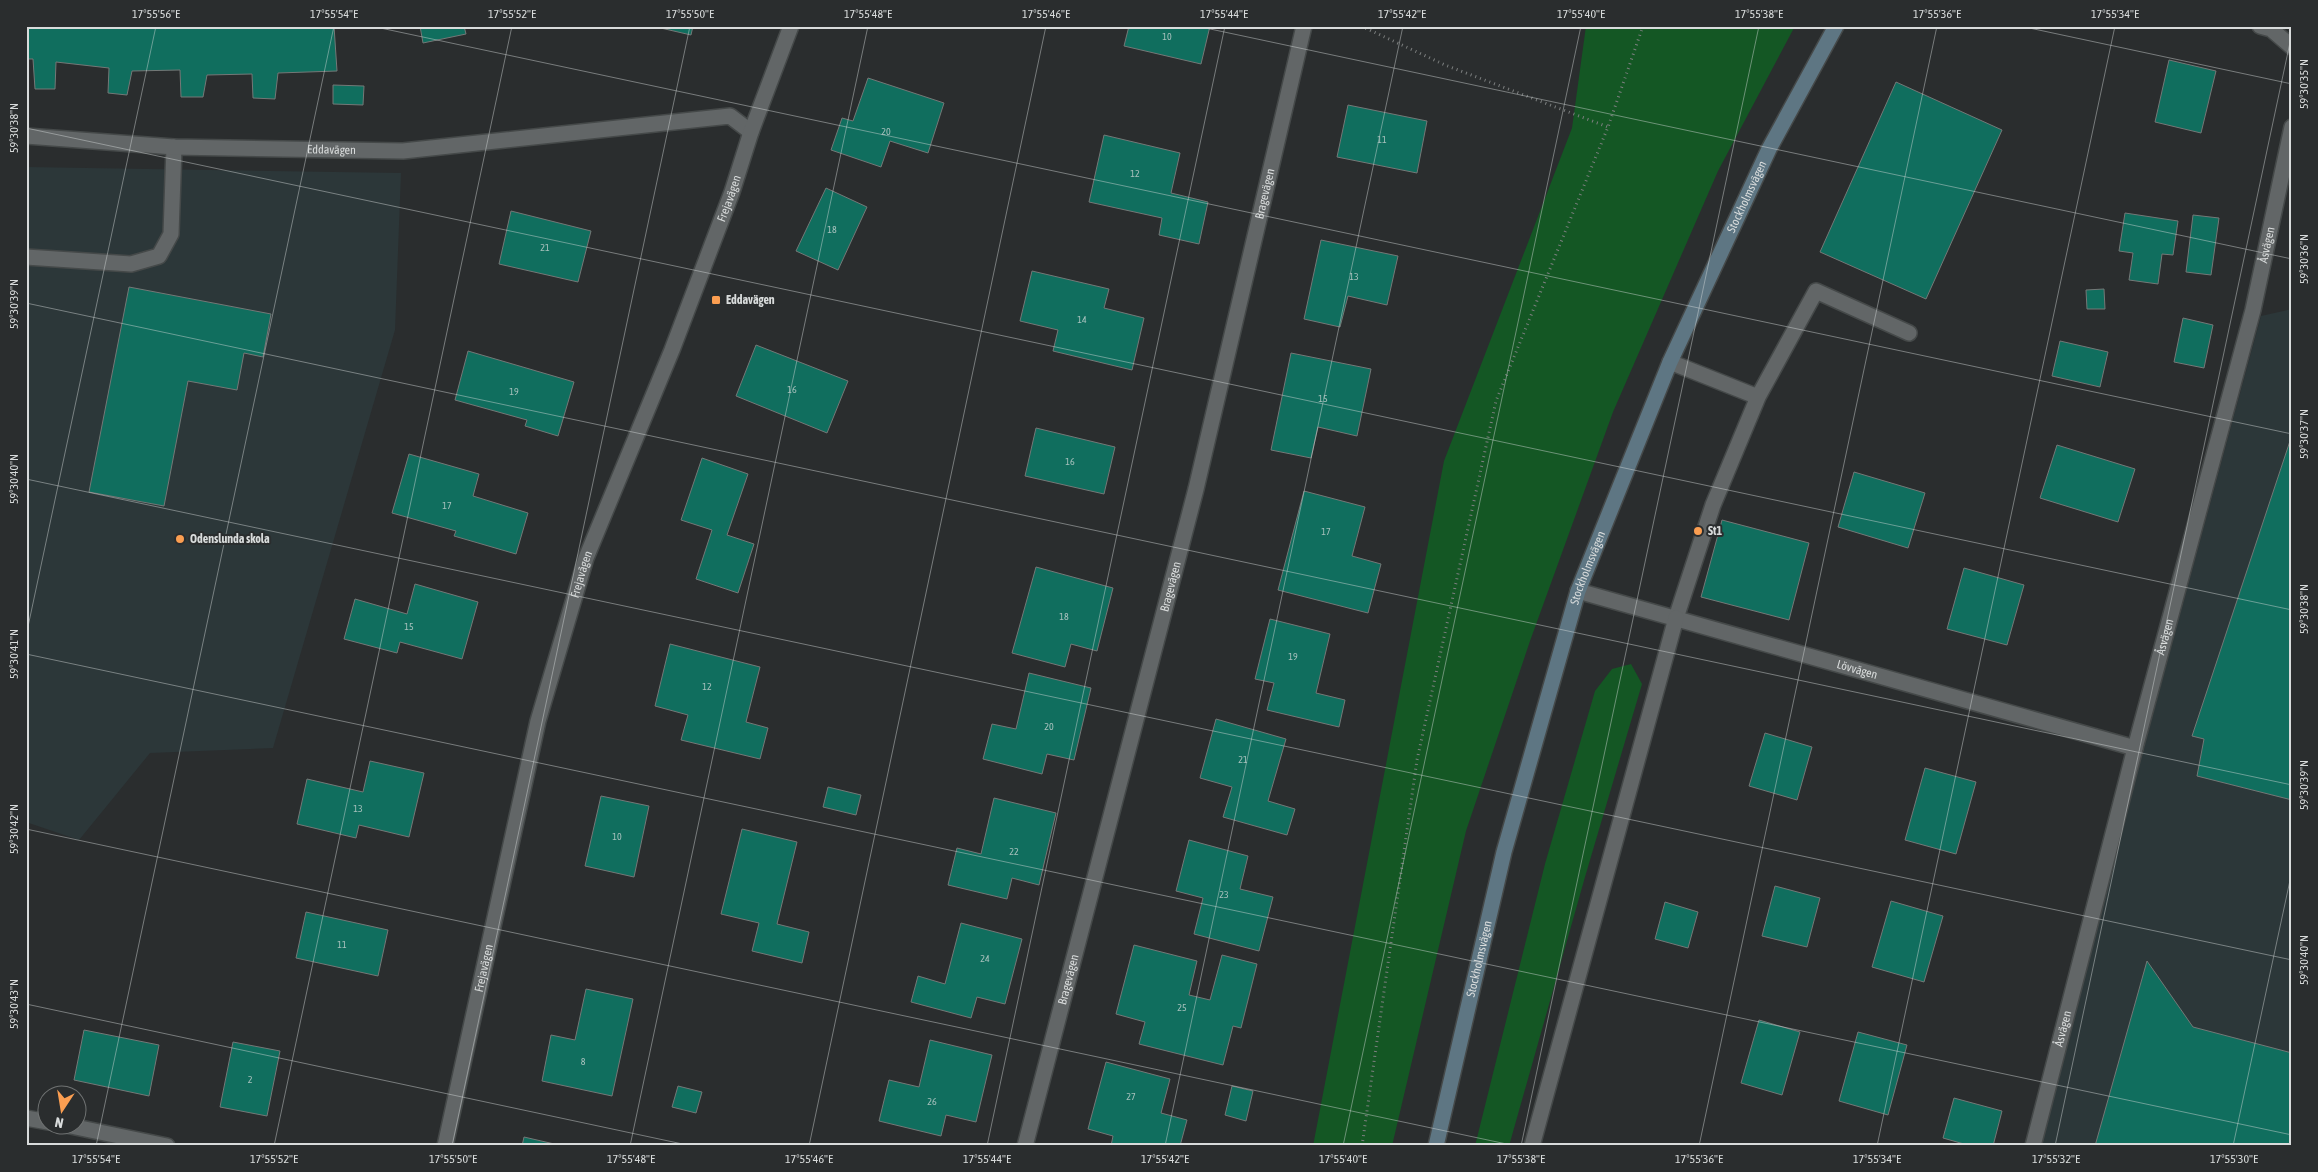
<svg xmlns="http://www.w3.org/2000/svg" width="2318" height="1172" font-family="'Asap Condensed',sans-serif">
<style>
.built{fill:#2c3739}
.green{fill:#145724}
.building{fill:#106e5e;stroke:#747877}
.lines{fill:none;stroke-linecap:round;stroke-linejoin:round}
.lane-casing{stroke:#454949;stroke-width:18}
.street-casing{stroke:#454949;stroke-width:18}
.secondary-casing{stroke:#454949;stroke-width:18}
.path{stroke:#7c7f7f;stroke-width:3;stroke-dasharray:1 4;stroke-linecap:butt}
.lane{stroke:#626667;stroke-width:15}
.street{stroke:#626667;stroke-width:15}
.secondary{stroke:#5e7683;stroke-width:15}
.ticks{fill:none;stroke:#d8dbdb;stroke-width:1;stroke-opacity:0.45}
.poi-dot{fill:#fb9e51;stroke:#2a2d2e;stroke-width:2}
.labels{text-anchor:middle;stroke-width:4;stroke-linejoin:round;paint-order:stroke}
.number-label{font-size:10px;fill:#a6c0bc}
.street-label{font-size:12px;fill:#d8dbdb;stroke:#2a2d2e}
.poi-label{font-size:12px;font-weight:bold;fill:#d8dbdb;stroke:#2a2d2e;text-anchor:start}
.neatline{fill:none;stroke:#d8dbdb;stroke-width:2}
.ticks-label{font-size:12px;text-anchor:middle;fill:#d8dbdb}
</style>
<rect width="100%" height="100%" fill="#2a2d2e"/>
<!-- built -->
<path class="built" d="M26,167L401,173L395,330L273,748L150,753L79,840L26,822Z
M2292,309V1146H2036L2261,316Z"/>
<!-- green -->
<path class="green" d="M1586,26H1795L1718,171L1613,412L1530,641L1466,831L1392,1146H1313L1444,461L1572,128Z
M1631,664L1642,684L1585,877L1509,1146H1475L1545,864L1595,691L1612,669Z"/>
<!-- building -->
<path class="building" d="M26,26H334L337,71L278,73L275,99L253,98L252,74L207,75L203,97H181L180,70L132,71L127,95L108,93L109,68L56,62L55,89H35L33,59H26Z
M420,26H464L466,34L423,43Z
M652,26H693L691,35Z
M1129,26H1210L1201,64L1124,46Z
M2169,60L2216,71L2201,133L2155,122Z
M868,78L944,103L928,153L890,141L881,167L831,150L842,118L853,121Z
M1896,82L2002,130L1926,299L1820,252Z
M333,85L364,86L363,105L333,104Z
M1348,105L1427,121L1417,173L1337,157Z
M1104,135L1180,153L1171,193L1208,202L1199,244L1159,235L1162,218L1089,202Z
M826,188L867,207L838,270L796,251Z
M511,211L591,231L578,282L499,264Z
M2125,213L2178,221L2173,255L2162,254L2158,284L2129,280L2133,253L2119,251Z
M2193,215L2219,218L2211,275L2186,272Z
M1321,240L1398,256L1387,305L1348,296L1340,327L1304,319Z
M1032,271L1109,289L1104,308L1144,318L1132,370L1053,351L1058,330L1020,321Z
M129,287L271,314L263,357L244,353L237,390L188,381L164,506L89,492Z
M2104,289L2105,309H2087L2086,290Z
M2183,318L2213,325L2204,368L2174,362Z
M2060,341L2108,352L2100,387L2052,376Z
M756,345L848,381L827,433L736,396Z
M468,351L574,382L558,436L525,426L527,420L455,400Z
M1291,353L1371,369L1357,436L1318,427L1311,458L1271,450Z
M1036,428L1115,447L1104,494L1025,476Z
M2292,435V800L2197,776L2204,739L2192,736Z
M2057,445L2135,469L2118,522L2040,498Z
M409,454L479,474L473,496L528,513L516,554L454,536L456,531L392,513Z
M702,458L748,474L727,535L754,544L738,593L696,579L712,530L681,520Z
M1854,472L1925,493L1908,548L1838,527Z
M1304,491L1365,507L1352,556L1381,564L1368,613L1278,590Z
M1722,520L1809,543L1789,620L1701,597Z
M1036,567L1113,588L1097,651L1071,644L1065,667L1012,653Z
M1964,568L2024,585L2007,645L1947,629Z
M415,584L478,602L462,659L400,642L397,653L344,639L355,599L407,614Z
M1270,619L1330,634L1316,693L1345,700L1339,727L1267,710L1274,683L1255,679Z
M670,644L760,667L746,722L768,728L760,759L681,740L688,715L655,706Z
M1029,673L1091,688L1074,760L1047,754L1042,774L983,759L992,724L1016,729Z
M1216,719L1286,739L1268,801L1295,809L1287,835L1223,817L1232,787L1200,778Z
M1765,733L1812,747L1797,800L1749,786Z
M370,761L424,773L409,837L359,825L356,838L297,824L307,779L363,792Z
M1925,768L1976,782L1956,854L1905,840Z
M828,787L861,795L856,815L823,807Z
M601,796L649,806L634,877L585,866Z
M994,798L1056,813L1039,885L1012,878L1007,899L948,885L957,848L981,854Z
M742,829L797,842L777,924L809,932L802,963L752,951L759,923L721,914Z
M1189,840L1248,856L1240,889L1273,897L1259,951L1194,934L1203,898L1176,891Z
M1775,886L1820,898L1807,947L1762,936Z
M1891,901L1943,916L1924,982L1872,967Z
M1665,902L1698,912L1688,948L1655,939Z
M306,912L388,930L378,976L296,958Z
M961,923L1022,939L1005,1004L977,997L971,1018L911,1002L918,976L945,984Z
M1134,945L1197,961L1189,995L1210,1000L1222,955L1257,964L1241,1028L1233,1026L1223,1065L1139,1044L1145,1022L1116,1014Z
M2147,961L2193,1027L2292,1053V1146H2095Z
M586,989L633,999L612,1096L542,1081L551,1035L575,1040Z
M1759,1020L1800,1032L1782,1095L1741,1083Z
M84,1030L159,1045L149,1096L74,1080Z
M1858,1032L1907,1045L1888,1115L1839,1101Z
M930,1040L992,1055L976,1122L946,1115L941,1136L879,1121L889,1080L919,1087Z
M233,1042L280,1051L267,1116L220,1107Z
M1106,1062L1170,1079L1161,1113L1187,1120L1180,1146H1111L1113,1136L1088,1129Z
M678,1086L702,1092L696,1113L672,1107Z
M1232,1086L1253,1091L1246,1121L1225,1115Z
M1954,1098L2002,1111L1993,1146H1971L1943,1138Z
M524,1137L563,1146H522Z"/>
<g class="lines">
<!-- lane casing -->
<g class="lane-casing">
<path id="lane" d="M26,257L131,264L159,256L171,234L174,147
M1670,362L1758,397L1713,505L1676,618
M1758,397L1816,291L1909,333"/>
</g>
<!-- street casing -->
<g class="street-casing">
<g id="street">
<path d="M2260,26L2271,29L2292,47"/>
<path id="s1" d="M26,136L174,147L403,151L730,116L751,132"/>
<path id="s2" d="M1578,591L2135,748"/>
<path d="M26,1118L48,1122"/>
<path d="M61,1124L167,1146"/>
<path id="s3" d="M445,1146L538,721L586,558L672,350L732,192L751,132L791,26"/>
<path id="s4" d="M1025,1146L1196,489L1304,26"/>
<path d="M1532,1146L1676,618"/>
<path id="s5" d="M2033,1146L2135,748L2253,310L2292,127"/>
</g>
</g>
<!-- secondary casing -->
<g class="secondary-casing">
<g id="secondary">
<path id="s6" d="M1436,1146L1504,852L1578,591L1670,362L1769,149L1836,26"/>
</g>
</g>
<!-- path -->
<path class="path" d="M1361,26L1445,65L1608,127
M1362,1146L1417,760L1496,401L1608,127L1643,26"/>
<!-- lane -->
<use href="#lane" class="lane"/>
<!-- street -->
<use href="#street" class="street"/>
<!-- secondary -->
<use href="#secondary" class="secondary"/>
</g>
<!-- ticks -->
<path class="ticks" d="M371,26L2292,434M1196,26L2292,259M2020,26L2292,84M26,128L2292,610M26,303L2292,785M26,479L2292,960M26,636L156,26M26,654L2292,1135M26,829L1516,1146M26,1004L692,1146M96,1146L334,26M274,1146L512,26M452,1146L690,26M630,1146L868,26M809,1146L1046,26M987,1146L1225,26M1165,1146L1403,26M1343,1146L1581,26M1521,1146L1759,26M1699,1146L1937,26M1877,1146L2115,26M2055,1146L2292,33M2233,1146L2292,871"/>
<!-- markers -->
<g class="poi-dot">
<rect x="711" y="295" width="10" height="10" rx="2.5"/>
<circle cx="1698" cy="531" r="5"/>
<circle cx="180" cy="539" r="5"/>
</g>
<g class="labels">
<!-- number labels -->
<g class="number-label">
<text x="1167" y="40">10</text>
<text x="886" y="135">20</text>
<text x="1382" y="143">11</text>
<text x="1135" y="177">12</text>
<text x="832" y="233">18</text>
<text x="545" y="251">21</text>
<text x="1354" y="280">13</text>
<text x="1082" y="323">14</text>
<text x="792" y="393">16</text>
<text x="514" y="395">19</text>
<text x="1323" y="402">15</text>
<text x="1070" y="465">16</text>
<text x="447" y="509">17</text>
<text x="1326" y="535">17</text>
<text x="1064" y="620">18</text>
<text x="409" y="630">15</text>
<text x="1293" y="660">19</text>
<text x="707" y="690">12</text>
<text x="1049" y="730">20</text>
<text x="1243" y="763">21</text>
<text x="358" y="812">13</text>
<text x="617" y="840">10</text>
<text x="1014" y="855">22</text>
<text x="1224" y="898">23</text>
<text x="342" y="948">11</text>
<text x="985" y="962">24</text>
<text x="1182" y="1011">25</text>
<text x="583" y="1065">8</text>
<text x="250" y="1083">2</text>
<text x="1131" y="1100">27</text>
<text x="932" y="1105">26</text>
</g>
<!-- street labels -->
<g class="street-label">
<text dy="4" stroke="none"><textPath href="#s1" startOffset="306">Eddavägen</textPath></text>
<text dy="4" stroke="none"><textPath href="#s4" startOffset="982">Bragevägen</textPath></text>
<text dy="4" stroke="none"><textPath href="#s6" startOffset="1002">Stockholmsvägen</textPath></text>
<text dy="4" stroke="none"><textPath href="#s3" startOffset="992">Frejavägen</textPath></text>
<text dy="4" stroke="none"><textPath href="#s5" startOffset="931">Åsvägen</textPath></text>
<text dy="4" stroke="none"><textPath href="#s6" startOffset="598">Stockholmsvägen</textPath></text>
<text dy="4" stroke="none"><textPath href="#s3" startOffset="588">Frejavägen</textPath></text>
<text dy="4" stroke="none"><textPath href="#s4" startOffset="578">Bragevägen</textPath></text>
<text dy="4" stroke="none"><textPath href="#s5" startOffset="526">Åsvägen</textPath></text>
<text dy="4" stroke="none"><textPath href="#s2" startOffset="290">Lövvägen</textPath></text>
<text dy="4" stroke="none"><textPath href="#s6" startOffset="192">Stockholmsvägen</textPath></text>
<text dy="4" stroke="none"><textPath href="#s3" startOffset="182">Frejavägen</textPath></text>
<text dy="4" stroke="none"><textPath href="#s4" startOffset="172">Bragevägen</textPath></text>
<text dy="4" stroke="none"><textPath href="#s5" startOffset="121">Åsvägen</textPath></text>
</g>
<!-- poi labels -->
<g class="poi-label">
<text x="726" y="304">Eddavägen</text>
<text x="1708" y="535">St1</text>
<text x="190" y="543">Odenslunda skola</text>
</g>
</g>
<!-- border -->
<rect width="2318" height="1172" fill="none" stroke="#2a2d2e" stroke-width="55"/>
<!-- north arrow -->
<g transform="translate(62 1110) rotate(192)"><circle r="24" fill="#2a2d2e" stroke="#707373"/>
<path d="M0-4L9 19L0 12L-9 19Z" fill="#fb9e51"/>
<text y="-8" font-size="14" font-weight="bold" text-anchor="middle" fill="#d8dbdb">N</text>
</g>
<rect x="28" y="28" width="2262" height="1116" class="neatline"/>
<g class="ticks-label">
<text x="156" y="18">17°55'56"E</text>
<text x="334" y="18">17°55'54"E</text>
<text x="512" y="18">17°55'52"E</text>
<text x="690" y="18">17°55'50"E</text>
<text x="868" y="18">17°55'48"E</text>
<text x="1046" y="18">17°55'46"E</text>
<text x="1224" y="18">17°55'44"E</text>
<text x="1402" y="18">17°55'42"E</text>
<text x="1581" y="18">17°55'40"E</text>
<text x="1759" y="18">17°55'38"E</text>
<text x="1937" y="18">17°55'36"E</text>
<text x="2115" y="18">17°55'34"E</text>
<text transform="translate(2304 84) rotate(-90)" y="4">59°30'35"N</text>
<text transform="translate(14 128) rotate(-90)" y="4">59°30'38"N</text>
<text transform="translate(2304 259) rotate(-90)" y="4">59°30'36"N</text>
<text transform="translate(14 304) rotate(-90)" y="4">59°30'39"N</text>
<text transform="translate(2304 434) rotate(-90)" y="4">59°30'37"N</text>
<text transform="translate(14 479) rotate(-90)" y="4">59°30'40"N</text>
<text transform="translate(2304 609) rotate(-90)" y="4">59°30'38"N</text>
<text transform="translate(14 654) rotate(-90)" y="4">59°30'41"N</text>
<text transform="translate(2304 785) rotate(-90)" y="4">59°30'39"N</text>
<text transform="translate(14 829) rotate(-90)" y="4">59°30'42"N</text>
<text transform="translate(2304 960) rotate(-90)" y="4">59°30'40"N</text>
<text transform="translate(14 1004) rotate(-90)" y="4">59°30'43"N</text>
<text x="96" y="1163">17°55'54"E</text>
<text x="274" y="1163">17°55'52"E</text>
<text x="453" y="1163">17°55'50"E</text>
<text x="631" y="1163">17°55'48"E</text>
<text x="809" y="1163">17°55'46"E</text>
<text x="987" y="1163">17°55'44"E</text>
<text x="1165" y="1163">17°55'42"E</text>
<text x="1343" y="1163">17°55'40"E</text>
<text x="1521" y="1163">17°55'38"E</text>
<text x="1699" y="1163">17°55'36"E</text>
<text x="1877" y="1163">17°55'34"E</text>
<text x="2056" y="1163">17°55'32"E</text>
<text x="2234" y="1163">17°55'30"E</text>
</g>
</svg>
